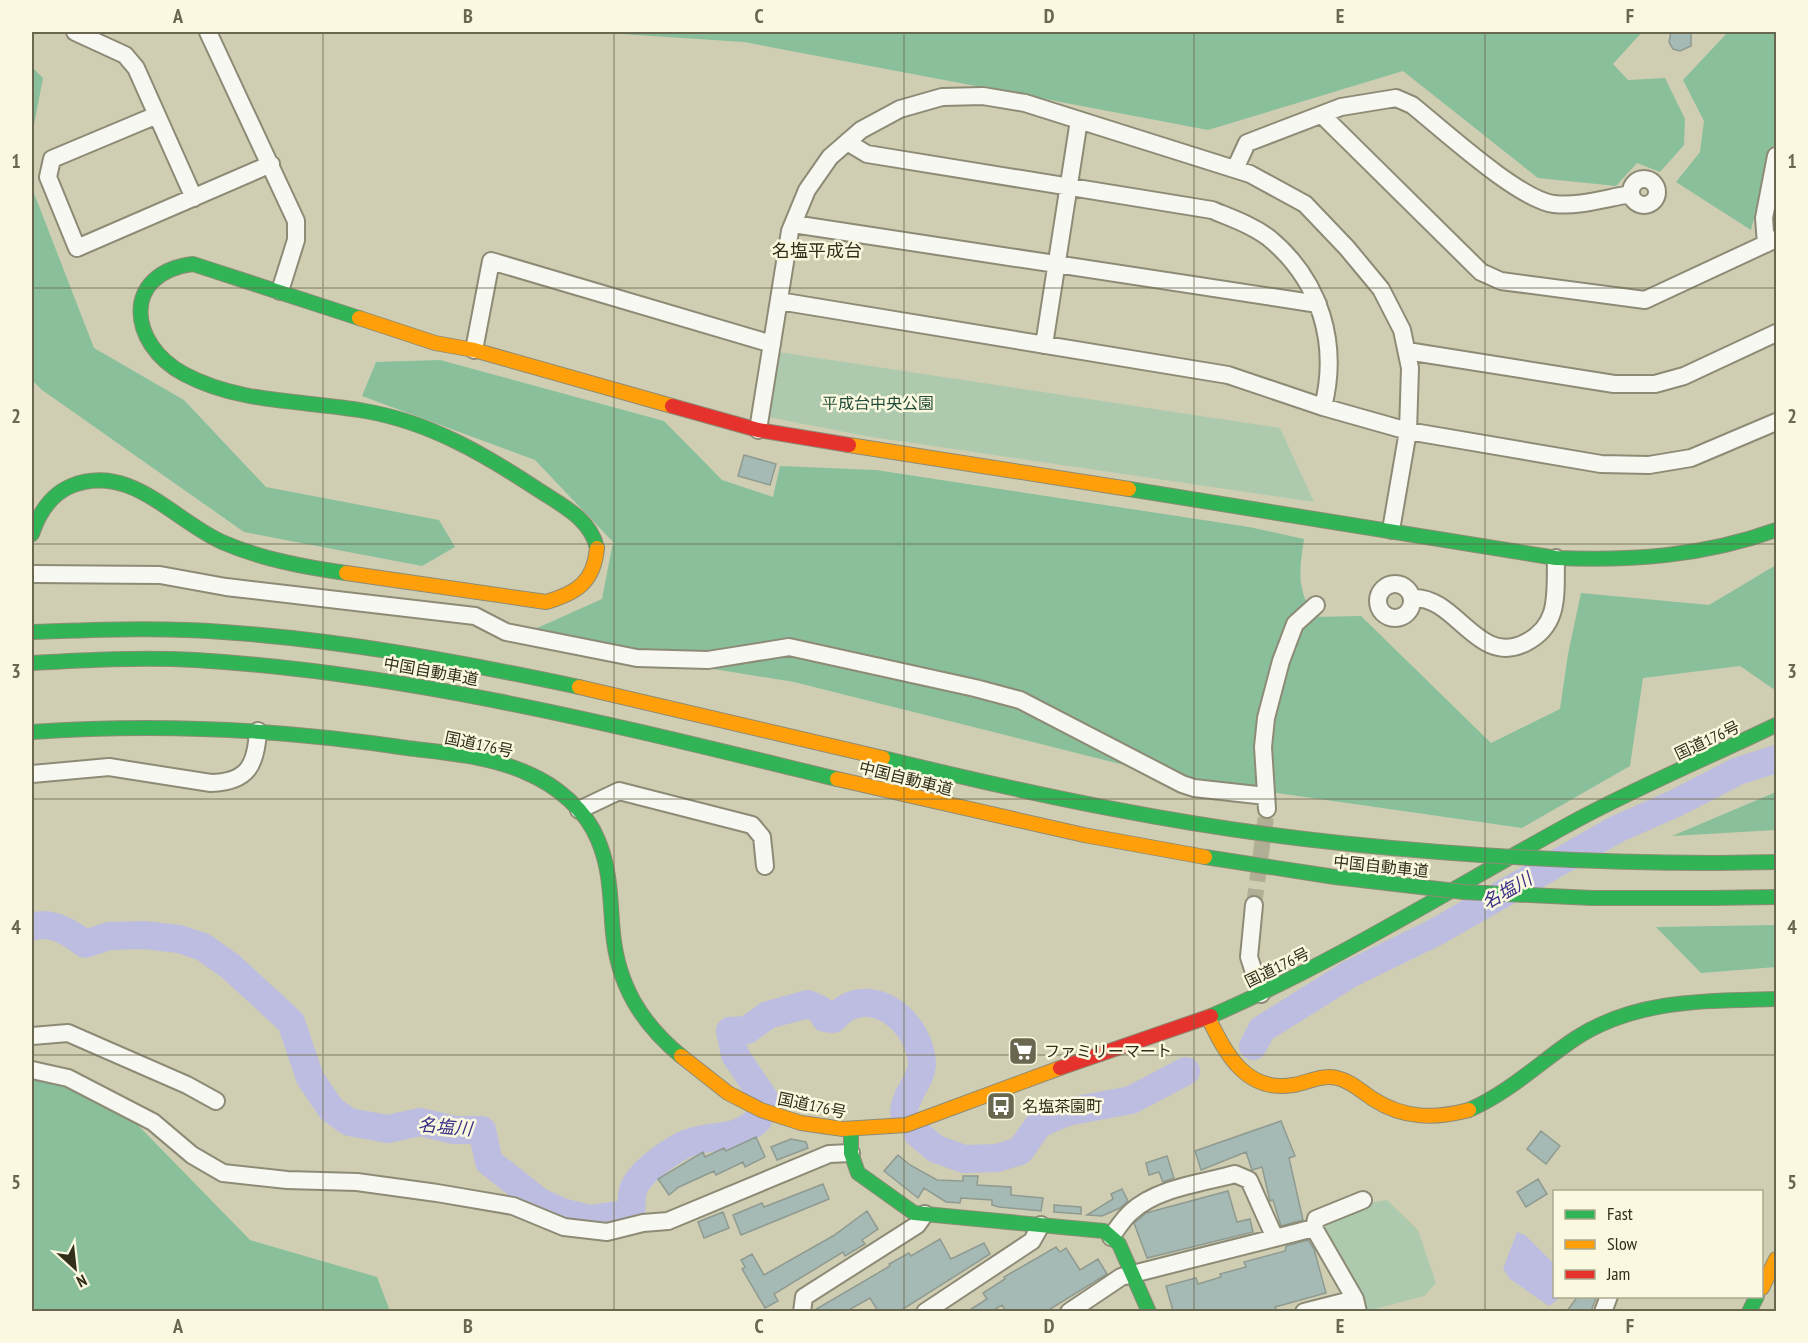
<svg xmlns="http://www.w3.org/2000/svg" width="1808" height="1343" font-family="'PT Sans Narrow','Noto Sans JP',sans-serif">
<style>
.green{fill:#adcaaf}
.forest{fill:#8abf9c}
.water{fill:#bdbde1}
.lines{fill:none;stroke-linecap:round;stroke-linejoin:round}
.river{stroke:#bdbde1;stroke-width:28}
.building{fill:#a5bab4;stroke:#8f9a91;stroke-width:1.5}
.street-tunnel{stroke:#b0ae94;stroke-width:16;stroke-dasharray:16 8;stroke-linecap:butt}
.street-casing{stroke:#8d8b76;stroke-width:20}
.fast-casing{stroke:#8d8b76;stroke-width:16}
.slow-casing{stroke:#8d8b76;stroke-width:16}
.jam-casing{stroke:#8d8b76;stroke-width:16}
.street{stroke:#f8f8f3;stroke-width:16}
.fast{stroke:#30b455;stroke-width:14}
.slow{stroke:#ff9f0a;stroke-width:14}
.jam{stroke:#e5322d;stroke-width:14}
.fast-bridge-casing{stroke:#8d8b76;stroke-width:16;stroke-linecap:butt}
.fast-bridge{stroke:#30b455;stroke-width:14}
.grid{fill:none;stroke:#69674f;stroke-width:1.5;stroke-opacity:0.55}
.labels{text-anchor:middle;stroke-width:5;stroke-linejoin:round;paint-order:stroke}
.park-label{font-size:16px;fill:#224c3a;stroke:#faf8de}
.street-label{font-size:16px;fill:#312f1a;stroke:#faf8de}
.poi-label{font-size:16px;fill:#312f1a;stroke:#faf8de;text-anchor:start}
.neighbourhood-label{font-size:18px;fill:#312f1a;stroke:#faf8de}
.water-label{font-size:18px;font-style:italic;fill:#3a2f87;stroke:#faf8de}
.neatline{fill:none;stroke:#69674f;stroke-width:2}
.grid-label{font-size:20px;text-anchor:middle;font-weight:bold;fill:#69674f}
</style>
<rect width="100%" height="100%" fill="#d0ceb2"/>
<!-- green -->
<path class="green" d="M778,352L1280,428L1314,502L865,436L768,417Z
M1387,1200L1418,1230L1436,1283L1424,1296L1367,1311L1358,1287L1323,1228L1369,1203Z"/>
<!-- forest -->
<path class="forest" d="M590,32H1642L1613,64L1628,80L1665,78L1685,119L1684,145L1660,172L1637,163L1616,186L1538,178L1403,71L1208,130L744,42Z
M1728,32H1776V142L1772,148L1751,230L1676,182L1700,152L1704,121L1683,80Z
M32,67L43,78L32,135Z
M32,188L94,348L184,400L266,487L439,520L455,547L422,566L244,532L42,390L32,380Z
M440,360L664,421L722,480L773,497L780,466L876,470L1249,527L1304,539C1299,574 1297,585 1313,617L1361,616L1491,743L1560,709L1568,654L1581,593L1709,605L1776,565V689L1775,690L1740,666L1643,678L1630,766L1522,828L1180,779L794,682L517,637L602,599L613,542L535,460L362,396L376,362Z
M1776,792V830L1672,836Z
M1776,925V967L1701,973L1656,927Z
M32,1080L65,1084L130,1117L250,1240L377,1277L390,1311L32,1312Z"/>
<!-- water -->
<path class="water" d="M1517,1232L1525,1235L1554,1264V1296L1561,1297L1549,1306L1510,1279L1503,1269Z"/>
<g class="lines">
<!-- river -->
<path class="river" d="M32,927C50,920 71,933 85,944L109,936L144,935L179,939L203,947L230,966L291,1022L310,1078L331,1109L349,1122L388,1129L420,1122L454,1130H482L489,1162L540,1202L562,1212L590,1219L631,1213C632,1206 631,1197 633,1190C639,1172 676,1146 694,1141C720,1134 736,1140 758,1120
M1253,1046L1262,1029L1350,974L1434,933L1617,829L1676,803L1738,771L1776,759
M764,1098L735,1055L730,1031L747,1030L768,1015L808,1004L821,1010L825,1018L833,1019C869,978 922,1023 922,1065C921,1081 905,1094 904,1112
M918,1134L936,1149L964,1159L997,1158L1020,1151L1039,1124L1067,1112L1131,1100L1186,1071"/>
</g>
<!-- building -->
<path class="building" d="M1671,32H1691V46L1680,51L1673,49L1669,42Z
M744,455L776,464L770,485L738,476Z
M1281,1121L1295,1156L1289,1158L1303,1220L1281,1226L1273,1200L1270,1201L1262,1167L1252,1170L1246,1152L1201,1170L1195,1151Z
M1541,1131L1560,1146L1546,1164L1527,1149Z
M756,1137L765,1157L745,1167L743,1162L716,1175L714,1171L679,1187L669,1195L658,1179L703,1152L705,1157L724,1148L726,1151Z
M791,1139L806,1142L808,1148L777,1160L771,1147Z
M898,1155L910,1165L937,1180L963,1181V1176H978L977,1185L1011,1187V1195L1043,1198L1041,1211L999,1207L992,1205V1200L961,1198L960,1203L946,1202L924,1188L918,1198L884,1171Z
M1167,1156L1174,1178L1163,1182L1159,1172L1149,1175L1146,1163Z
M1538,1179L1547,1194L1526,1207L1517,1192Z
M823,1184L829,1199L741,1235L733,1215L762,1203L764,1207Z
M1122,1189L1128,1201L1120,1208L1102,1216L1087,1215L1113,1199L1111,1194Z
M1228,1191L1237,1222L1250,1219L1253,1232L1147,1258L1134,1223L1138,1220L1146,1213Z
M1054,1205L1081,1207V1214L1054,1212Z
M867,1211L878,1229L862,1240L865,1244L845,1256L843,1252L774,1294L778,1301L765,1308L742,1269L745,1267L741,1260L752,1254L764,1275L833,1236Z
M723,1212L729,1228L704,1238L698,1222Z
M940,1239L951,1259L984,1243L990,1254L900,1311H878L870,1298L847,1311H813L890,1266L889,1264L909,1253L911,1256Z
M1308,1240L1314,1249L1326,1293L1275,1307L1277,1311H1173L1166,1286L1196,1278L1198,1284L1221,1277L1220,1274L1246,1267L1244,1262L1285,1251L1286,1246Z
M1056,1247L1060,1252L1066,1248L1080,1270L1098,1259L1107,1274L1047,1311H1006L1002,1305L992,1311H968L987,1299L983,1293L1005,1279L1004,1277Z
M1578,1296H1597L1591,1311H1567Z"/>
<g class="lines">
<!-- street-tunnel -->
<path class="street-tunnel" d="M1254,905L1267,809"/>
<!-- street casing -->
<g class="street-casing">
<path id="street" d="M75,32L125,55L136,68L194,198
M208,32L296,221V240L280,291
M157,115L52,159L48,177L77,248L271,164
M1322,115L1481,272L1501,281L1645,300L1776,239
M847,142L867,154L1212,210C1231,218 1252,225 1269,238C1321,281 1339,344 1323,407
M1235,169L1247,143L1341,107L1396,98L1412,105C1442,129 1519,200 1554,204C1579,207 1606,198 1631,194
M1631 192a13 13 0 1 1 26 0a13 13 0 1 1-26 0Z
M793,224L1318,304
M1766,244L1764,218L1776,156
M779,301L1228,375L1323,407L1408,431L1601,464L1649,465L1691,458L1776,422
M1044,345L1079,120
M474,350L491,261L772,344
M1407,351L1614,384H1655L1684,376L1776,333
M758,430L790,231L807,190L830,157L861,130L900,109L942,97L983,96L1025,103L1250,174L1305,204L1347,248L1381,289L1402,330L1410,368L1408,431L1391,530
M32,574L160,575L226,587L475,616L506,632L637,658L708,660L789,647L975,688L1020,700L1182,784L1194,788L1266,796
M1378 601a17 17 0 1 1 34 0a17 17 0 1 1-34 0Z
M1412,598C1456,595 1477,667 1525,643C1561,625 1555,593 1556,558
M32,774L109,767L211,783C248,782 256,765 258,731
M1267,809L1263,747L1266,718L1281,661L1295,624L1316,605
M579,810L619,791L752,825L762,837L765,866
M1254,905L1249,957L1261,994
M32,1036L68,1033L187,1085L216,1101
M32,1070L68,1078L153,1122L192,1155L223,1173L287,1180L357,1182L437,1193L513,1206L564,1227L607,1232L643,1223L668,1221L829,1154L851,1153
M1314,1228L1316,1219L1363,1200
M1111,1237C1117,1229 1123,1219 1131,1212C1157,1188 1202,1183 1235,1174L1249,1180L1275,1238
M802,1312L804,1297L917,1225L925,1214
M925,1312L1032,1241L1041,1225
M1069,1312L1121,1277L1314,1228L1355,1299L1358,1312
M1304,1312L1355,1299
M1603,1312L1609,1296"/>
</g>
<!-- fast casing -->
<g class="fast-casing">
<path id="fast" d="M359,318L193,264C121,273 128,344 184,374C240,404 304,400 365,411C429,422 484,454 537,489C561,505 590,518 597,548
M1129,489L1556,558C1632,561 1704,556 1776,530
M32,534C39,513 50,495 71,486C130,462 173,520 222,542C261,559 304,567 346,573
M32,632C96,630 160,627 223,632C343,640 461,662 579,687
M32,663C86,660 141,657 195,660C413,673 626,728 837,779
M32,732C158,723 282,729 407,748C447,753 490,756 527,773C556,785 586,810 598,840C611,870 610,901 613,933C618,985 641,1023 681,1056
M883,758C1034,795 1185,827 1340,843
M1205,857L1335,877
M1716,863L1776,862
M1711,898L1776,897
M1211,1016C1338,961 1454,887 1575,821C1640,786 1709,757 1776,725
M1469,1110C1510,1092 1540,1062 1576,1038C1636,999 1707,1001 1776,999
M851,1130V1153L858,1173L914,1213L1104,1231L1119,1244L1149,1312
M1749,1312L1757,1296"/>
</g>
<!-- slow casing -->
<g class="slow-casing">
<path id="slow" d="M359,318L435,343L474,350L672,406
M849,445L1129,489
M346,573L546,602C577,593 594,582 597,548
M579,687L883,758
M837,779L1084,835L1205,857
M1208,1017C1225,1053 1246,1093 1293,1085C1307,1083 1322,1074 1337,1078C1351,1081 1362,1092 1373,1099C1404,1119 1435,1119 1469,1110
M681,1056L728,1093L761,1110L801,1123L843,1129L906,1125L1060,1068
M1762,1288L1776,1259"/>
</g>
<!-- jam casing -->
<g class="jam-casing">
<path id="jam" d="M672,406L758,430L849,445
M1060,1068L1211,1016"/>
</g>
<!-- street -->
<use href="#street" class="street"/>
<!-- fast -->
<use href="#fast" class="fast"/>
<!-- slow -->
<use href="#slow" class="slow"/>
<!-- jam -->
<use href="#jam" class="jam"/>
<!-- fast-bridge casing -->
<g class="fast-bridge-casing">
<path id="fast-bridge" d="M1340,843C1466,856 1590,863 1716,863
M1335,877L1464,892L1592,898H1711"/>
</g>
<!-- fast-bridge -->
<use href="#fast-bridge" class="fast-bridge"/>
</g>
<!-- grid -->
<path class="grid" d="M323,32V1312M614,32V1312M904,32V1312M1194,32V1312M1485,32V1312M32,288H1776M32,544H1776M32,799H1776M32,1055H1776"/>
<!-- icons -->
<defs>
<g id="supermarket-square" transform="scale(1.5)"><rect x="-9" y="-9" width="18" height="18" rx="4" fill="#69674f" stroke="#faf8de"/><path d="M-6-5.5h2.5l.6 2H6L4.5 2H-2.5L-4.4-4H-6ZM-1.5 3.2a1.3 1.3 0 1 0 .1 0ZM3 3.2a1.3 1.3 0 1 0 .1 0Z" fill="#fff"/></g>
<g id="bus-square" transform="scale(1.5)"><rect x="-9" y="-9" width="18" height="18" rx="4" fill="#69674f" stroke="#faf8de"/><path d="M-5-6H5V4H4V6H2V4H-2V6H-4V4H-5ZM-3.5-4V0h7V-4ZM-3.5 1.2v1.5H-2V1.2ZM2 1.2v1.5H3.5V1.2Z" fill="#fff"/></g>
</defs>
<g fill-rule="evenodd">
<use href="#supermarket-square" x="1023" y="1051"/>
<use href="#bus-square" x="1001" y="1106"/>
</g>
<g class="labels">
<!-- park labels -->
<g class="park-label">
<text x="878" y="409">平成台中央公園</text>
</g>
<!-- street labels -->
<g class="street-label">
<text transform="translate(431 671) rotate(10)" y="6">中国自動車道</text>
<text transform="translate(1707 740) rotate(-25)" y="6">国道176号</text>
<text transform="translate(479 744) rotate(12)" y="6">国道176号</text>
<text transform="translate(906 778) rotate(14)" y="6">中国自動車道</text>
<text transform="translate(1381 866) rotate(6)" y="6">中国自動車道</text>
<text transform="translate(1277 967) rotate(-26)" y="6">国道176号</text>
<text transform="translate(812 1105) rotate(12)" y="6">国道176号</text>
</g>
<!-- poi labels -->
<g class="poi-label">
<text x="1044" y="1057">ファミリーマート</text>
<text x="1022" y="1112">名塩茶園町</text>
</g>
<!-- neighbourhood labels -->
<g class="neighbourhood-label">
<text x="817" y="257">名塩平成台</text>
</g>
<!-- water labels -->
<g class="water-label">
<text transform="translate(1507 891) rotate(-30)" y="6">名塩川</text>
<text transform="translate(445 1127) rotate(5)" y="6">名塩川</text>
</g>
</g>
<!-- border -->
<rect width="1808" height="1343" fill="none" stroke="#faf8de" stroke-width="66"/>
<!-- legend -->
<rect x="1553" y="1190" width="210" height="108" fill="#faf8de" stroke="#aaa890" stroke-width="1.5"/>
<rect x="1565" y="1210" width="30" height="9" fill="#30b455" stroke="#aaa890" stroke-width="1.5"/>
<text x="1607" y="1220" font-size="18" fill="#312f1a">Fast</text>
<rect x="1565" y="1240" width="30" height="9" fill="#ff9f0a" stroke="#aaa890" stroke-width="1.5"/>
<text x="1607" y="1250" font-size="18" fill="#312f1a">Slow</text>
<rect x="1565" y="1270" width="30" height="9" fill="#e5322d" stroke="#aaa890" stroke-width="1.5"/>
<text x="1607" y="1280" font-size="18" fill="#312f1a">Jam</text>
<!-- north arrow -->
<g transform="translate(75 1268) rotate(153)" stroke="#faf8de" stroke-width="4.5" paint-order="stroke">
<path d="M0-4.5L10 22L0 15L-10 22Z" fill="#312f1a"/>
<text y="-9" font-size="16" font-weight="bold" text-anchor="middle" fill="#312f1a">N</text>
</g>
<rect x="33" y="33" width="1742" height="1277" class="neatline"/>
<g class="grid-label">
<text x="178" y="23">A</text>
<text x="468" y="23">B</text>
<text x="759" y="23">C</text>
<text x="1049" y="23">D</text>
<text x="1340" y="23">E</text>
<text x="1630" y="23">F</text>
<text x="16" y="168">1</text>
<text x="1792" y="168">1</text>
<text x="16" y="423">2</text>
<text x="1792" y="423">2</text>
<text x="16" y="678">3</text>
<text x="1792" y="678">3</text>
<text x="16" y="934">4</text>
<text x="1792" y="934">4</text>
<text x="16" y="1189">5</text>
<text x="1792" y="1189">5</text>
<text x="178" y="1333">A</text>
<text x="468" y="1333">B</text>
<text x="759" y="1333">C</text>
<text x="1049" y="1333">D</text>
<text x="1340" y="1333">E</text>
<text x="1630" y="1333">F</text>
</g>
</svg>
